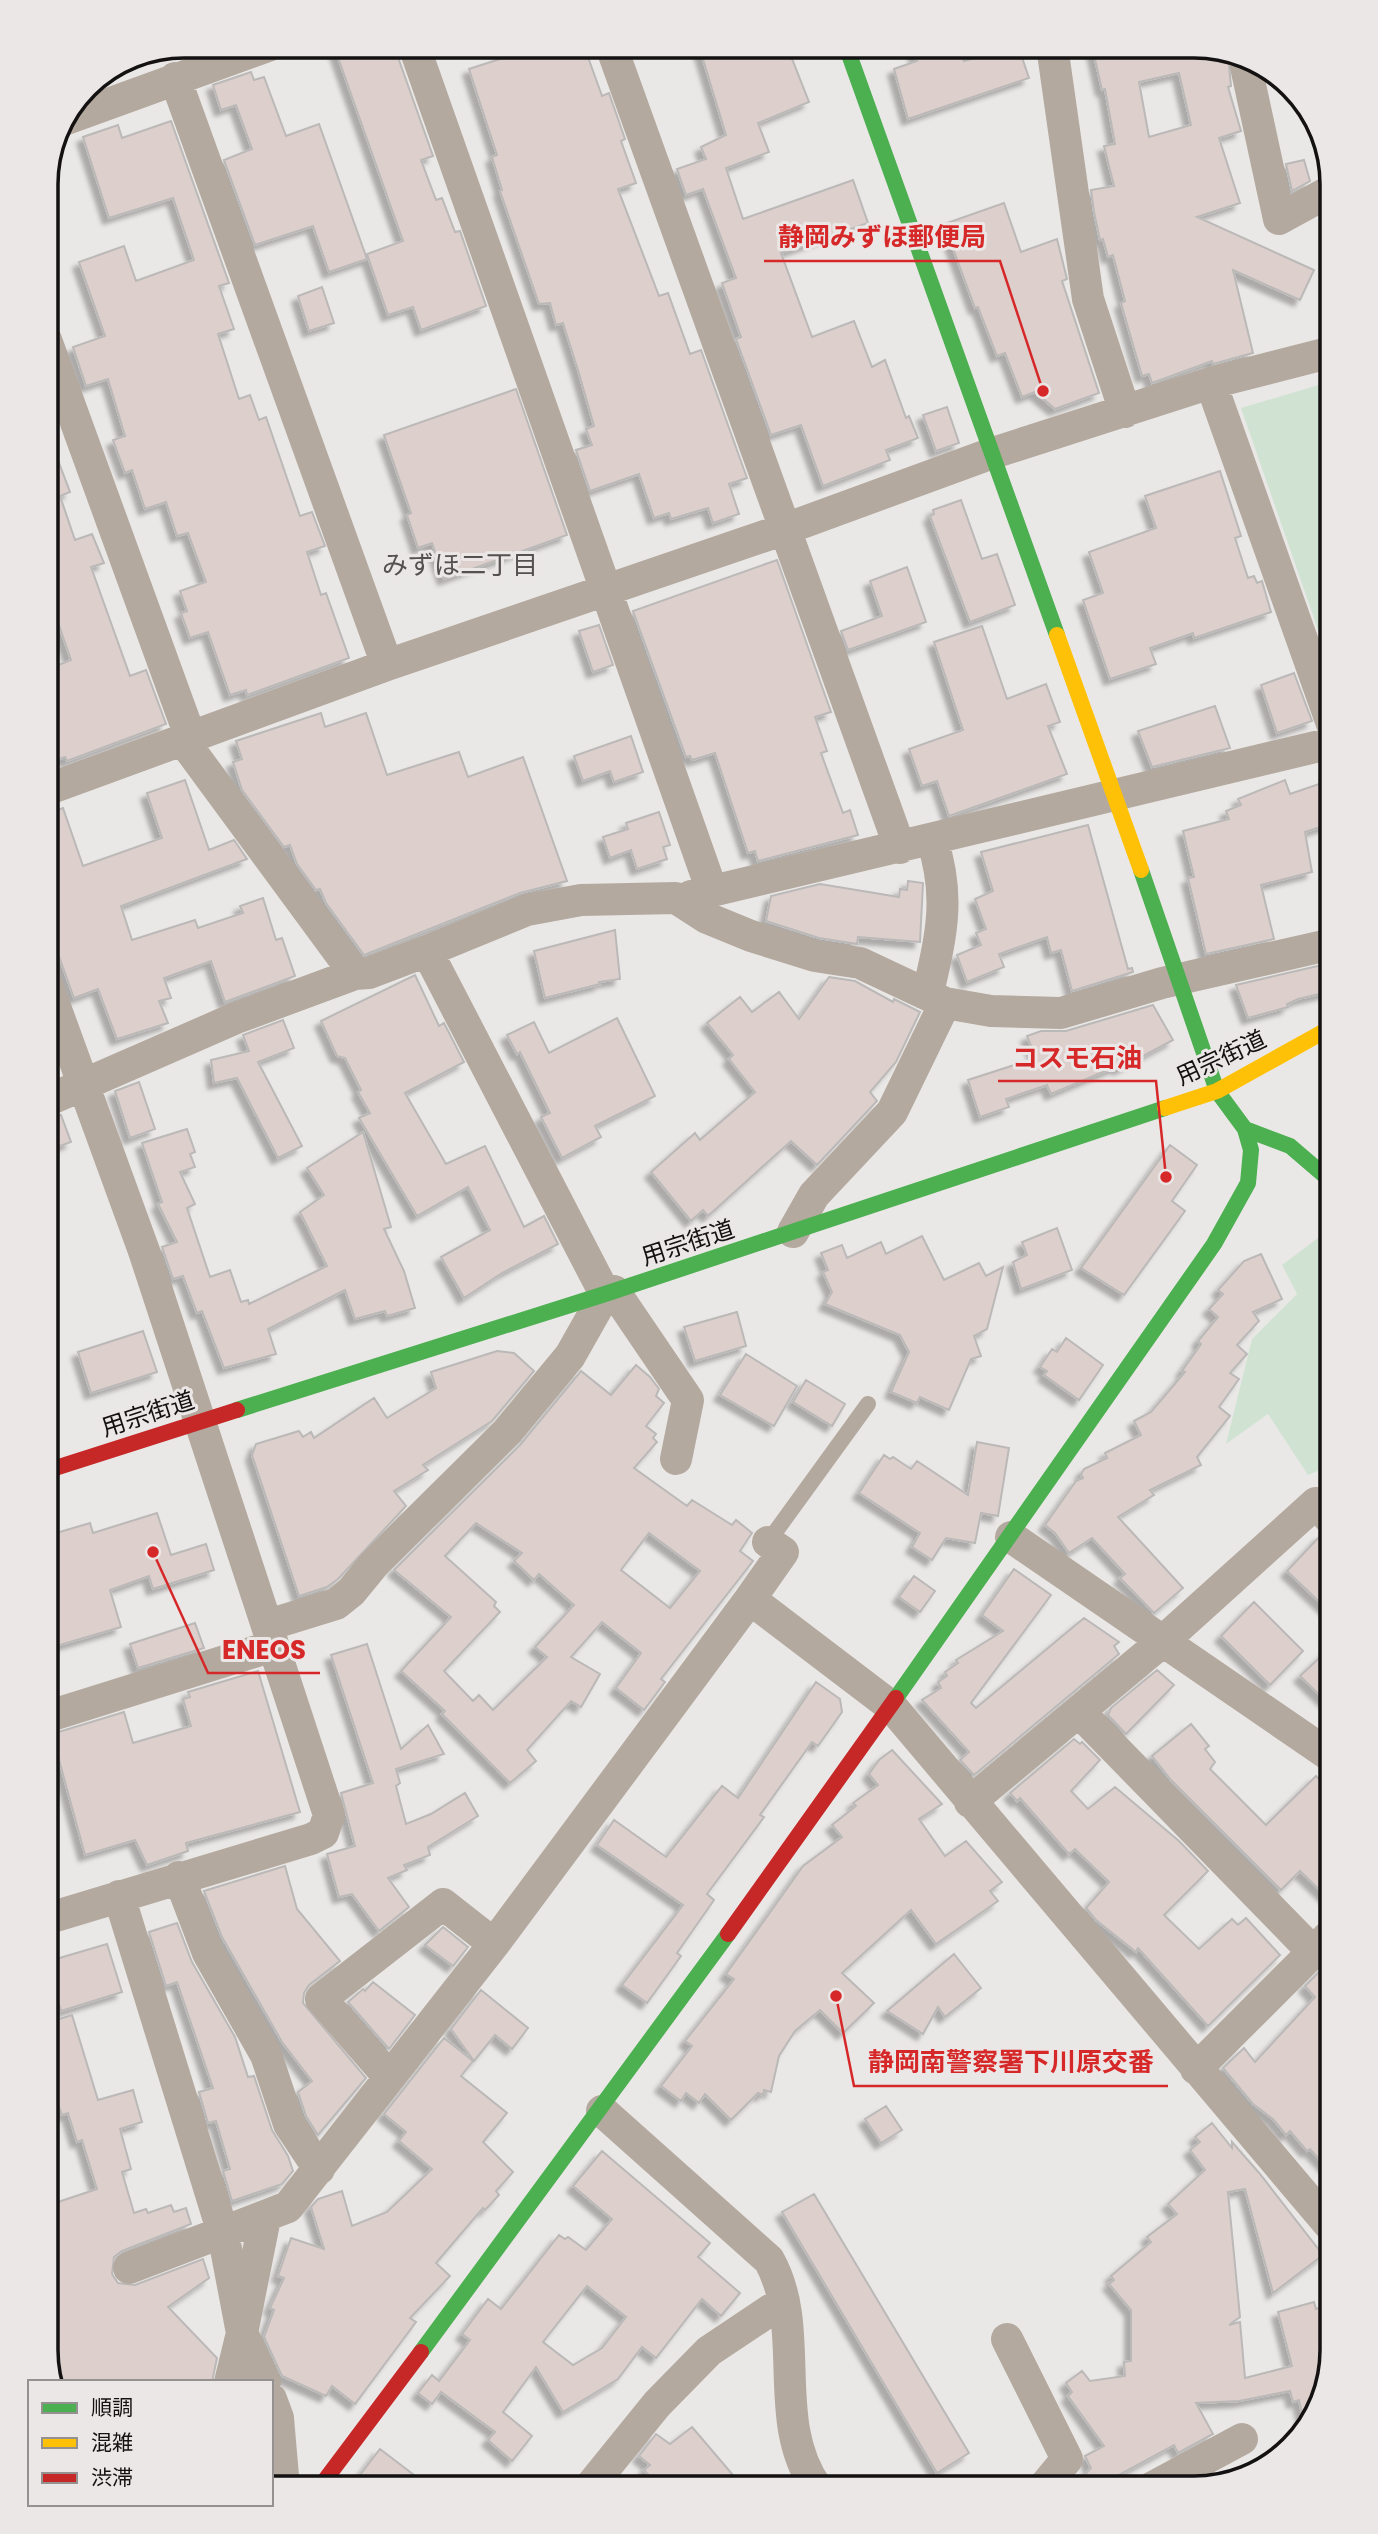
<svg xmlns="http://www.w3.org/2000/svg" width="1378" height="2534" font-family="Poppins,'Noto Sans JP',sans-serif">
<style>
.green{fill:#d0e3d2}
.building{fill:#ddcfcc;stroke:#bbb9b8;stroke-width:2;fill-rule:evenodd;filter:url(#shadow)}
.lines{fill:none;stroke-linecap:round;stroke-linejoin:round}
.lane{stroke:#b4a99e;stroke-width:16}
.street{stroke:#b4a99e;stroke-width:32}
.fast{stroke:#4caf50;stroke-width:16}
.slow{stroke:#ffc107;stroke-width:16}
.jam{stroke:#c62828;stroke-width:16}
.labels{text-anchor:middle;stroke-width:6;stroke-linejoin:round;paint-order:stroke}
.street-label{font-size:24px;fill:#131111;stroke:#ebe7e6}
.neighbourhood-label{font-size:26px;fill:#545150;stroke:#ebe7e6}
.rim{fill:none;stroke:#131111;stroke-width:3.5}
.leader{fill:none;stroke:#d62828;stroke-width:2.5}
.callout-dot{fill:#d62828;stroke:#ebe7e6;stroke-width:2.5}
.callout-label{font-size:26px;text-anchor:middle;font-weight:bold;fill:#d62828;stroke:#ebe7e6;stroke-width:6;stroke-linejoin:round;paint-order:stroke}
</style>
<defs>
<filter id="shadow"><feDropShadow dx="-6" dy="6" stdDeviation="2" flood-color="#0004"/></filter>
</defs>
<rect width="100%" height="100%" fill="#eae8e7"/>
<!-- green -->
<path class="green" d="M1332,381V670L1241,408Z
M1326,1232L1332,1240V1465L1308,1475L1268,1414L1226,1444L1252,1339L1297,1294L1282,1265Z"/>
<!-- building -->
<path class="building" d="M334,46H394L433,156L421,160L436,200L442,198L455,232L460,231L486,306L421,330L413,307L388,315L367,254L403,241Z
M540,46H584L602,96L609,93L625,139L621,141L636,183L618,189L659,296L668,293L690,354L701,350L747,478L729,484L739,514L713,523L708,508L671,519L669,513L654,518L639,474L590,491L576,450L592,445L586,429L594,426L578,370L563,323L556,325L550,303L539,304L500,191L502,190L492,157L497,155L469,69Z
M699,46H787L809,102L758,123L769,152L726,168L743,219L853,180L868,223L781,253L812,337L854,321L872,367L885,360L906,418L909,416L918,438L886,450L890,460L823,486L801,425L771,435L736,339L741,337L722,283L736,278L703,189L686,195L677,169L706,159L701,147L726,135Z
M912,46H959L964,61L1018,46L1029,78L908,119L894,69L917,61Z
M1092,46H1203L1228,55L1231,86L1228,87L1241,131L1219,138L1240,203L1197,217L1314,270L1300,300L1233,270L1253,353L1213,364L1212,361L1152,383L1149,374L1142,376L1121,303L1125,301L1113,255L1108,257L1103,239L1100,240L1094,212L1091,190L1114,186L1104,146L1115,144L1105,89L1102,90ZM1179,73L1191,125L1149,137L1139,82Z
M251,72L254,80L264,77L286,136L319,124L367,259L329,272L313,226L255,245L224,160L252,149L236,105L221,110L213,85Z
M171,121L229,283L219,286L234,329L218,334L239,399L250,395L259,420L266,417L300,516L312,512L325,546L307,552L321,595L326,593L349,658L247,695L246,690L230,695L208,632L190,638L181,613L187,611L180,591L206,582L188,533L177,536L166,502L145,509L132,470L125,473L113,440L125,436L108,379L86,386L73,347L105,336L79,262L124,246L136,281L194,260L173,198L109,218L83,137L118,125L122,138Z
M1304,160L1310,181L1292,191L1286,164Z
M1004,203L1021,252L1057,239L1067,279L1062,281L1099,393L1055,409L1035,392L1022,397L1005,353L997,356L978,307L975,308L944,224Z
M322,287L334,323L309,331L298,296Z
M516,389L567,535L444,579L432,543L418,548L407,515L411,513L384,435Z
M947,407L959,443L936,451L923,415Z
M46,434H48L70,492L60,496L75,540L92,534L104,563L91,567L130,676L146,670L166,724L67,761L65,757L46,764V670L71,660L47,591L56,587L46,556Z
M1220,471L1241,536L1235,538L1248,578L1254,576L1257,583L1262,581L1271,612L1194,638L1193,633L1150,648L1156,664L1110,679L1083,600L1103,593L1089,552L1156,528L1145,496Z
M961,500L982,559L997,554L1015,605L970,622L930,516L934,514L933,510Z
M777,560L831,712L815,717L827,751L821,753L843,813L850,810L858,835L758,861L755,851L748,853L715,753L692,760L690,756L686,757L633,611Z
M907,567L926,622L848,650L841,631L882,616L870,581Z
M599,625L613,665L593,672L579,631Z
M982,626L1007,699L1046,684L1060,722L1048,726L1067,774L949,816L937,781L922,786L909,749L963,730L934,642Z
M1294,673L1312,721L1277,733L1261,685Z
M1215,706L1230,748L1152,767L1138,731Z
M321,713L325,727L366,713L387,775L459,752L468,777L523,757L567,881L520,893L364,955L326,903L320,889L316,890L297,864L290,845L284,847L242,790L233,762L242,759L236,741Z
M631,736L643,772L614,782L610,771L583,781L574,756Z
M185,780L209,850L234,840L247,859L121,906L132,940L195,920L198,928L243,913L240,906L263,898L276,940L282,938L295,976L225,1002L211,961L164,978L171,998L159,1001L168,1023L117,1039L98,989L74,998L57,951L46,909V814L63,808L83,866L162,838L147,793Z
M1285,780L1290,794L1325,782L1333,805V823L1305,832L1312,872L1261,885L1274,939L1206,954L1188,878L1194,877L1183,831L1229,819L1226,811L1241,805L1238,799Z
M659,812L670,845L663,847L667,859L637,869L631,850L610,858L603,837L628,829L626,823Z
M1088,825L1128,969L1132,968L1133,972L1072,991L1061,950L1051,953L1047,937L999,954L1004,967L967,982L957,955L981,945L976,933L986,929L975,899L993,891L981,852Z
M908,881L923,883L920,942L858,937L857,944L819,938L766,921L771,896L820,884L899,897L900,889L907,890Z
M615,930L620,979L599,982L600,984L545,998L534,951Z
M1322,965L1328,992L1298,999L1287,1004L1288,1007L1248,1018L1236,985Z
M415,975L439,1026L444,1023L464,1062L405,1093L446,1164L485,1146L524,1227L544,1216L558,1244L502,1273L464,1298L441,1257L490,1230L468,1187L417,1216L359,1118L370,1113L358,1092L361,1090L345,1058L337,1056L321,1021Z
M829,977L855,981L893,1002L894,999L920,1012L896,1062L870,1092L877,1101L817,1165L791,1141L708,1216L703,1210L691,1221L651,1172L695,1133L700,1140L755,1092L729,1059L733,1055L707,1023L740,997L752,1012L779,992L799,1019Z
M1153,1005L1173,1040L1119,1069L1117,1066L1051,1094L1047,1085L1006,1099L1009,1107L980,1117L968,1080L1036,1058L1027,1036L1041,1031H1066Z
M617,1018L655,1096L595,1126L601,1137L562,1158L541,1117L550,1113L520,1052L517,1054L507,1035L534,1022L549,1053Z
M283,1020L294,1048L258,1062L302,1146L278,1158L237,1078L214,1083L211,1060L249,1051L243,1035Z
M139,1082L155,1129L130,1138L115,1091Z
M61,1115L71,1142L46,1151V1119Z
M187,1129L195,1152L190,1154L195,1167L180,1172L195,1204L187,1208L210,1277L230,1270L241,1302L248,1300L249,1304L327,1266L300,1212L324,1195L307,1168L363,1132L391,1227L384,1229L404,1271L415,1308L387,1316L385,1311L355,1319L345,1290L268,1329L276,1354L224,1368L202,1311L197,1313L183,1276L173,1279L162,1247L177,1242L158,1204L162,1202L142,1143Z
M1170,1145L1197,1165L1172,1201L1185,1211L1124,1295L1081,1268Z
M1057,1228L1072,1270L1021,1289L1013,1262L1027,1255L1022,1242Z
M922,1236L944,1280L979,1263L986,1276L1003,1267L987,1329L974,1336L981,1356L971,1359L949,1410L920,1397L917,1403L891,1392L909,1352L900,1335L825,1304L832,1292L823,1272L828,1270L821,1253L842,1245L847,1258L881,1242L886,1254Z
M1261,1254L1282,1299L1253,1312L1259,1321L1237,1345L1247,1354L1230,1373L1239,1379L1219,1407L1230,1416L1197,1457L1201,1465L1150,1490L1154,1495L1118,1517L1183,1588L1154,1613L1120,1578L1125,1574L1092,1538L1069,1553L1055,1533L1045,1525L1076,1481L1083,1478L1081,1474L1084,1469L1107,1458L1105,1453L1141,1435L1134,1421L1151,1412L1185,1372L1182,1371L1201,1344L1198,1341L1218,1317L1209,1309L1223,1294L1218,1290L1244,1261Z
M737,1312L746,1346L695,1361L684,1327Z
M143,1331L157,1372L91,1393L78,1352Z
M1066,1338L1103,1365L1079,1400L1044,1375L1047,1371L1040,1367L1052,1349L1057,1352Z
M497,1351L514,1353L534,1371L492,1421L423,1465L428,1470L394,1491L406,1506L338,1579L327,1587L299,1596L252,1455L256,1444L299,1431L303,1437L311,1432L314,1438L374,1398L387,1418L436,1388L431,1372Z
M746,1354L797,1386L774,1426L720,1395Z
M636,1365L650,1377L659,1389L656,1396L664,1403L646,1426L656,1434L653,1438L657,1442L634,1468L687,1506L692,1500L732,1525L736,1520L752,1533L740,1551L753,1561L661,1679L665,1682L644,1710L616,1688L641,1653L602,1622L571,1657L600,1674L581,1707L571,1701L527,1750L536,1761L510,1783L442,1714L445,1711L401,1671L451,1617L394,1570L520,1445L581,1371L611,1395ZM476,1523L522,1553L514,1561L534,1580L539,1574L574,1605L535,1647L547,1657L493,1710L479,1695L473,1701L444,1671L500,1612L494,1606L496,1602L445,1556ZM649,1533L700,1571L670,1608L621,1570Z
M806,1380L845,1404L832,1426L793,1402Z
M977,1442L1009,1448L998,1516L981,1513L975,1543L946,1538L932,1560L912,1547L920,1533L859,1493L884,1455L890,1459L893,1457L911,1469L917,1461L968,1495Z
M157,1513L171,1555L206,1544L214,1570L153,1589L149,1576L110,1590L121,1627L53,1647L46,1622V1536L90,1523L93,1533Z
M1321,1535L1333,1539V1615L1287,1571Z
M1014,1569L1051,1595L971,1703L976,1708L1084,1618L1119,1642L1114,1646L1119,1654L974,1775L960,1760L969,1752L922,1700L941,1688L938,1682L947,1676L945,1672L958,1663L956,1660L1003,1631L982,1615Z
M914,1576L935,1591L920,1612L899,1597Z
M1254,1602L1303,1651L1270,1685L1221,1636Z
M195,1623L204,1648L138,1668L130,1644Z
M367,1644L401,1749L428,1725L444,1754L396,1769L400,1783L396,1786L406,1824L431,1814L465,1793L478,1816L428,1847L430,1855L404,1865L407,1870L388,1878L409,1907L379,1931L352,1894L339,1897L327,1854L355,1846L341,1793L373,1783L331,1655Z
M1333,1645V1708L1300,1676Z
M1157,1670L1174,1685L1126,1734L1108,1715L1111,1708Z
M258,1671L300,1812L186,1843L188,1851L147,1865L135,1840L85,1855L52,1734L124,1712L133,1743L191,1726L183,1699L190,1697L188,1692Z
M816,1682L840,1699L842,1712L818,1746L812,1742L760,1815L764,1817L707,1894L714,1900L677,1953L681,1956L647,2003L622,1985L683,1905L597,1845L614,1820L666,1857L722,1786L738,1798Z
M1191,1724L1209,1746L1205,1749L1215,1762L1210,1769L1266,1825L1316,1776L1333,1793V1903L1300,1871L1281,1890L1171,1780L1152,1756Z
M1074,1739L1080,1744L1082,1742L1100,1760L1071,1791L1088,1809L1115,1787L1179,1841L1208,1871L1164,1915L1199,1949L1232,1919L1238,1925L1246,1918L1280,1955L1208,2026L1138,1948L1136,1952L1096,1920L1086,1908L1109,1882L1075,1849L1069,1854L1020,1798L1017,1801L1010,1793Z
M892,1750L942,1804L919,1819L945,1856L966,1841L1002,1882L990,1891L998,1901L936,1944L911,1910L842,1973L874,2003L843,2033L820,2010L795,2031L779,2056L771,2092L764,2090L763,2095L758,2093L731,2120L705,2094L699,2103L686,2093L681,2101L661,2086L692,2046L685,2041L734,1979L726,1974L803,1866L842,1837L832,1825L856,1806L853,1803L878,1785L869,1774L879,1760Z
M285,1866L297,1909L340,1961L309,1985L304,1993L303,2003L366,2078L318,2135L306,2116L298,2092L312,2081L282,2042L222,1937L204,1891Z
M177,1923L192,1962L235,2037L248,2077L254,2076L272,2130L288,2156L293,2171L282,2184L232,2201L223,2171L230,2169L216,2121L208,2123L199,2092L213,2088L177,1982L166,1986L149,1932Z
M443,1927L468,1947L453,1966L425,1945Z
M107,1944L122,1992L61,2011L46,1962Z
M954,1954L981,1988L945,2017L938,2007L923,2034L887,2011Z
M1333,1958V2174L1310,2149L1307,2151L1290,2131L1286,2135L1273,2119L1253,2104L1223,2068L1244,2048L1255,2062L1315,1997L1305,1986Z
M373,1982L415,2015L389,2049L348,2002L363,1989L365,1991Z
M481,1990L528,2028L512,2049L495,2035L474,2061L451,2029Z
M72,2015L98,2100L133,2090L142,2122L120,2129L131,2169L122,2172L134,2213L146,2209L148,2213L171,2205L174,2212L186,2208L191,2224L122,2251L114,2257L112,2274L118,2283L135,2285L203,2259L209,2278L168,2307L217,2358L212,2382H52L46,2350V2206L97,2189L82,2140L77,2142L68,2113L62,2115L46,2070V2023Z
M444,2038L473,2061L461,2076L507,2113L483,2142L513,2172L496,2191L499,2195L485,2210L483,2208L436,2263L450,2276L410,2318L416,2322L355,2404L332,2386L326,2396L282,2376L264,2337L274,2310L270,2308L284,2278L278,2276L291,2238L324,2249L311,2207L318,2199L342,2191L352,2226L387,2212L432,2169L399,2141L406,2132L384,2114Z
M886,2106L902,2130L881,2143L865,2119Z
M1212,2123L1232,2148V2142L1260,2174L1323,2255L1273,2293L1245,2189L1228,2192L1240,2317L1229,2325L1240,2322L1245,2378L1292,2366L1278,2312L1314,2302L1316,2309L1332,2304V2350L1309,2427L1306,2430L1299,2400L1293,2402L1290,2391L1239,2401L1196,2403L1213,2434L1178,2453L1174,2445L1095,2488H1072L1091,2468L1085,2456L1104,2446L1068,2396L1072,2392L1066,2383L1082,2371L1090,2381L1125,2376L1124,2362L1131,2361V2310L1109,2284L1114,2280L1111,2276L1151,2242L1147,2237L1177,2214L1168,2204L1205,2170L1190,2150L1200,2142L1195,2137Z
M602,2151L710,2243L698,2257L740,2293L721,2316L702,2299L656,2358L642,2347L618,2379L563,2412L536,2367L503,2412L532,2436L512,2461L488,2440L495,2432L441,2392L432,2404L418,2393L432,2375L439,2381L470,2340L462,2334L488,2299L501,2309L559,2235L565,2239L568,2237L586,2250L612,2219L573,2186ZM587,2286L626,2317L602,2348L573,2365L543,2342Z
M814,2194L969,2453L937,2473L782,2212Z
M692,2427L744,2488H660L644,2470L650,2465L639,2456L656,2434L670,2444Z
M380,2449L431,2488H350Z"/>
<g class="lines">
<!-- lane -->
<path class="lane" d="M768,1542L868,1404"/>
<!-- street -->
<path class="street" d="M414,46L712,891
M611,46L900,848
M1052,46L1088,299L1125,412
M1245,62L1279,219L1332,190
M175,78L387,665
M61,121L268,46
M46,340L190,736
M1211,383L1332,724
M182,739L355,974
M46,790L387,665L785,529L990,454L1211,383L1332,352
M691,896L1332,743
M928,993C941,936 951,897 932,840
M46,1101L236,1018L355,974L369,973L427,951L527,910L581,900L676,898L707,918L751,936L815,956L860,963L945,1003L991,1011L1061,1013L1162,983L1332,944
M793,1232L814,1195L892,1112L945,1003
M614,1291L688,1400L676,1459
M1011,1537L1332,1757
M750,1599L892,1707L1332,2228
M268,1625L336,1604L351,1592L374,1564L507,1432L570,1356L605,1294L427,951
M1079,1712L1313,1952
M46,1717L273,1646
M970,1802L1162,1642L1316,1503L1332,1521
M179,1877L208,1953L266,2055L289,2124L319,2169
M119,1896L223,2233L242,2333L230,2382
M46,1919L311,1839L323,1833L329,1815L144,1251L46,982
M1196,2069L1332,1933
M389,2077L321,1999L443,1904L494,1944
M602,2111L769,2260C808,2329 769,2421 817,2488
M265,2218L242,2333L265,2382
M129,2268L288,2207L494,1944L750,1599L783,1552L768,1542
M1007,2339L1067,2459L1043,2488
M271,2399L278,2418L284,2488
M589,2488L657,2404L709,2351L784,2301
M1151,2488L1242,2439"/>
<!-- fast -->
<path class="fast" d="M846,46L1057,635
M1245,1129L1290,1146L1332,1182
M237,1410L605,1294L1165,1108
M896,1698L1214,1244L1248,1183L1251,1150L1245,1129L1217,1091L1141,870
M421,2352L728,1934"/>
<!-- slow -->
<path class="slow" d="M1057,635L1141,870
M1165,1108L1217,1091L1332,1027"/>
<!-- jam -->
<path class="jam" d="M46,1471L237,1410
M728,1934L896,1698
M319,2488L421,2352"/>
</g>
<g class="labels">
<!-- street labels -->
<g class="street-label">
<text transform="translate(1221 1058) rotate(-25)" y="8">用宗街道</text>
<text transform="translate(688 1243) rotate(-18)" y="8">用宗街道</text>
<text transform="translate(148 1414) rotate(-18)" y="8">用宗街道</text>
</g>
<!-- neighbourhood labels -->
<g class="neighbourhood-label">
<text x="460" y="574">みずほ二丁目</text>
</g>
</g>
<!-- crop -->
<path d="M0 0H1378V2534H0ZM184 58H1194A126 126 0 0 1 1320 184V2350A126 126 0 0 1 1194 2476H184A126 126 0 0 1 58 2350V184A126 126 0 0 1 184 58Z" fill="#ebe7e6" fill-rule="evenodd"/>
<path class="rim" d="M184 58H1194A126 126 0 0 1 1320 184V2350A126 126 0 0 1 1194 2476H184A126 126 0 0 1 58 2350V184A126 126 0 0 1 184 58Z"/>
<!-- callouts -->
<path class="leader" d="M1043 391L1000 261H764M1166 1177L1156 1081H998M153 1552L208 1673H320M836 1996L854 2086H1168"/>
<g class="callout-dot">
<circle cx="1043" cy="391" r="7"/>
<circle cx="1166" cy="1177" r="7"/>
<circle cx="153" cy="1552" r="7"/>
<circle cx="836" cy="1996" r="7"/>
</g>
<g class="callout-label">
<text x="882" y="246">静岡みずほ郵便局</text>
<text x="1077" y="1067">コスモ石油</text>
<text x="264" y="1659">ENEOS</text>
<text x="1011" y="2071">静岡南警察署下川原交番</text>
</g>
<!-- legend -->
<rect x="28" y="2380" width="245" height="126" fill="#ebe7e6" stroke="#959191" stroke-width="2"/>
<rect x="42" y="2403" width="35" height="10" fill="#4caf50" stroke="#959191" stroke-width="2"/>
<text x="91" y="2415" font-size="21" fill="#131111">順調</text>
<rect x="42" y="2438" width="35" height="10" fill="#ffc107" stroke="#959191" stroke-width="2"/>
<text x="91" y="2450" font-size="21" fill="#131111">混雑</text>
<rect x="42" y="2473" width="35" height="10" fill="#c62828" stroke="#959191" stroke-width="2"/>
<text x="91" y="2485" font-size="21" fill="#131111">渋滞</text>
</svg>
